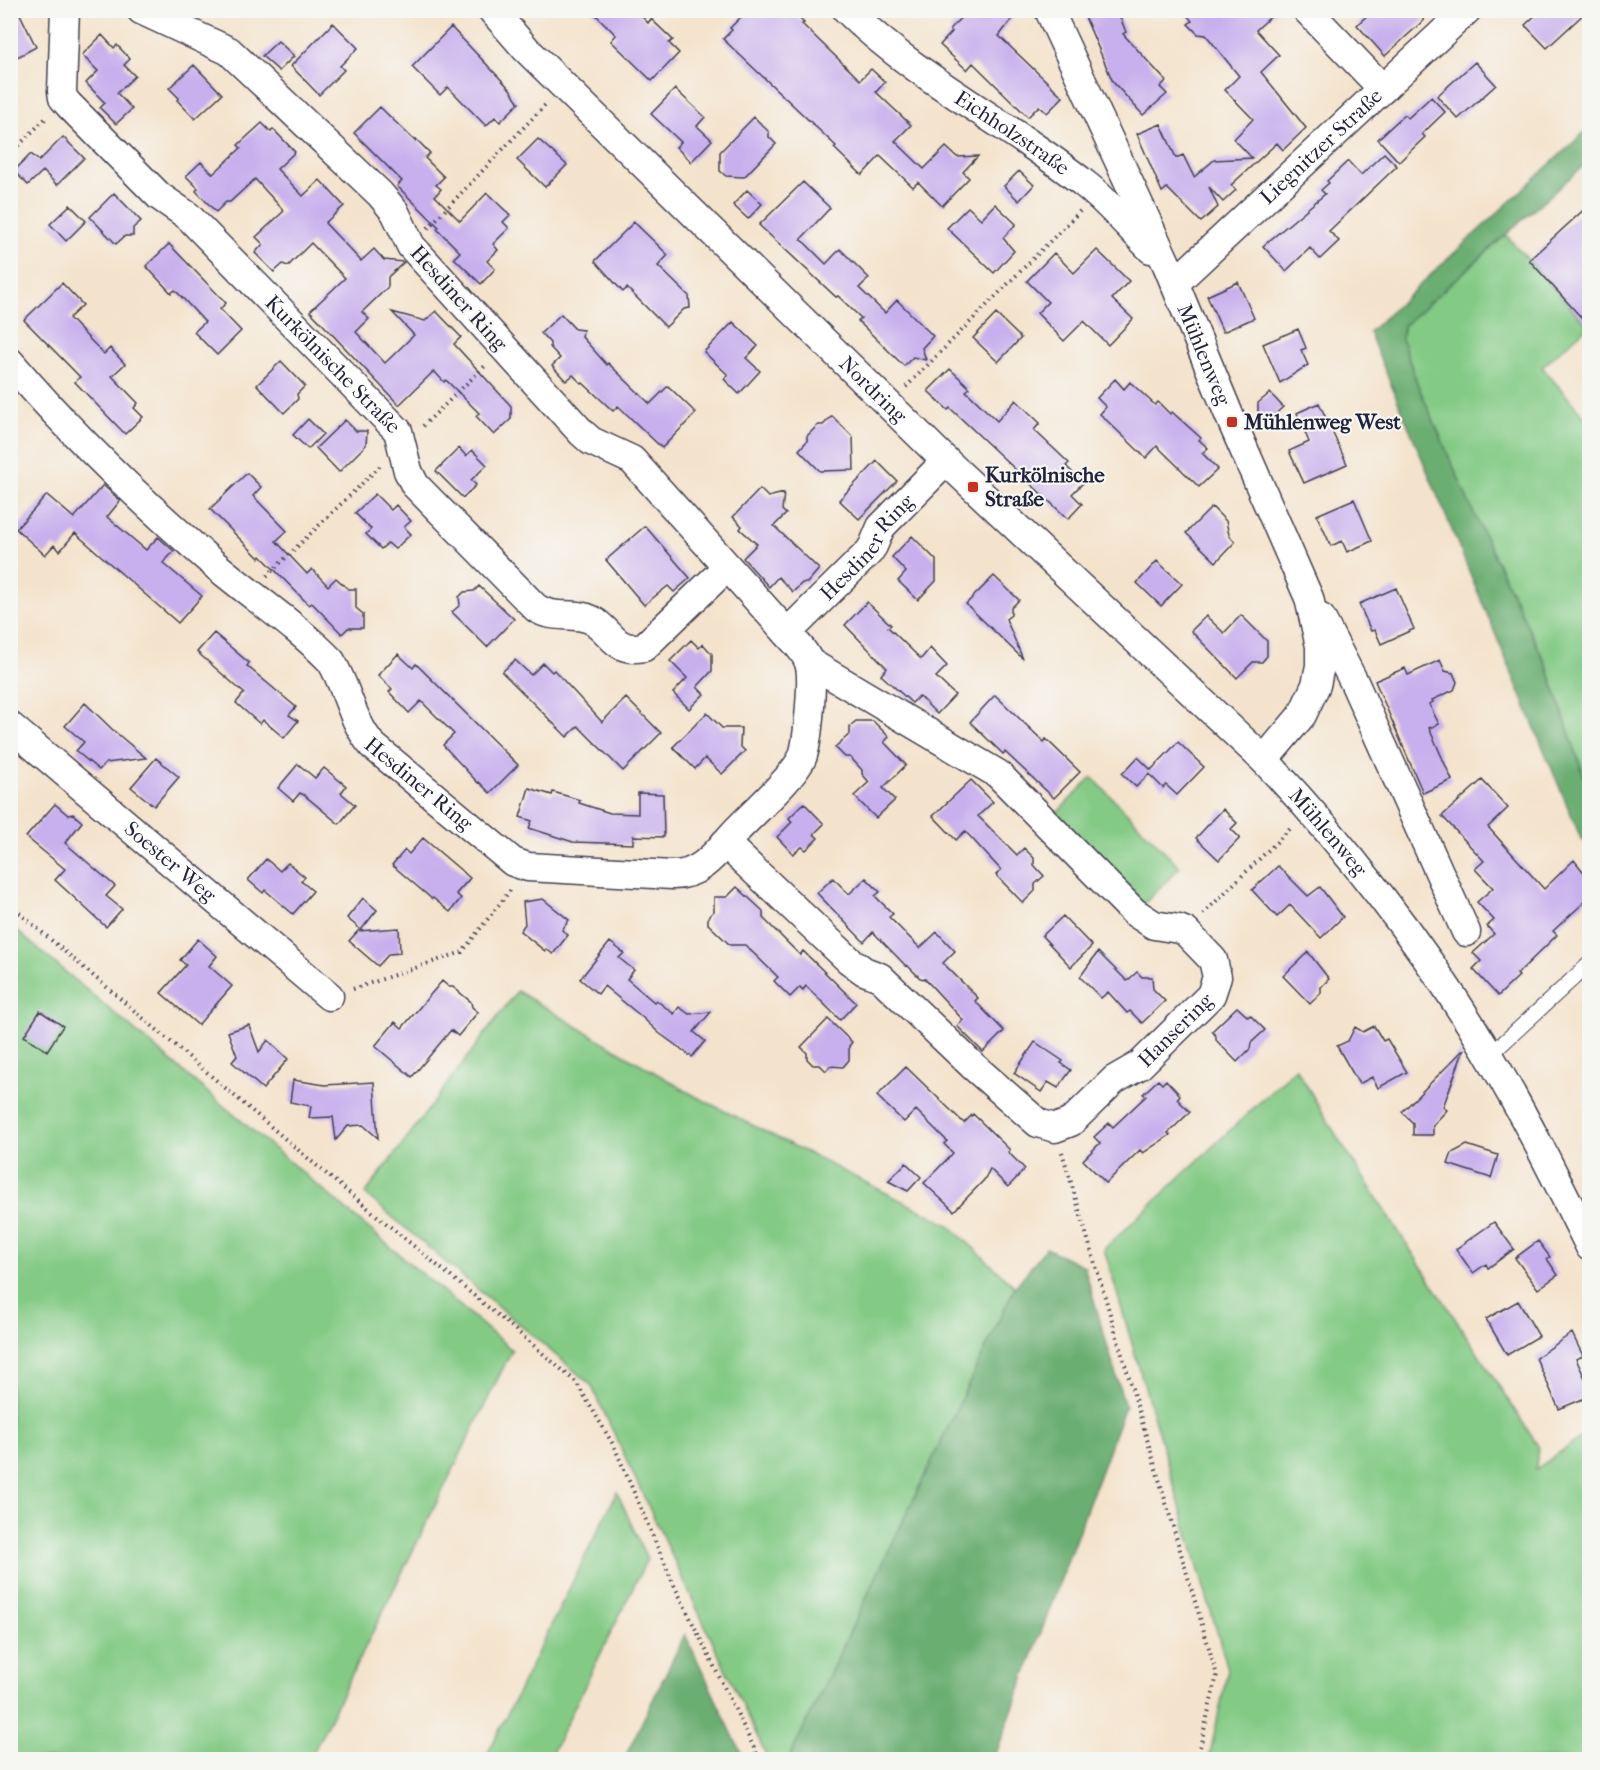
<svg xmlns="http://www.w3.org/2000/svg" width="1600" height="1770" font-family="'IM FELL French Canon',serif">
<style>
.green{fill:#83ca85;stroke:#527660;stroke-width:1.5}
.forest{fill:#6aae72;stroke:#466856;stroke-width:1.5}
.building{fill:#c8afed}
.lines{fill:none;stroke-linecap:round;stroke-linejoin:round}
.lane-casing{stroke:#423f51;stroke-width:16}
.street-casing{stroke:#423f51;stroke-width:31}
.path{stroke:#423f51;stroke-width:4;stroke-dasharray:1.5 4.5;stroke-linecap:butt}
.lane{stroke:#fff;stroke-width:14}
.street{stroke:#fff;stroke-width:28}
.poi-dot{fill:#c8321e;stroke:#f6f6f2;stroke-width:2}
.labels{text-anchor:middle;stroke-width:4.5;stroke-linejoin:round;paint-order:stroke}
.street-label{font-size:21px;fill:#22223b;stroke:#f6f6f2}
.poi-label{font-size:21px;font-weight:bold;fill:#22223b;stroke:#f6f6f2;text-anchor:start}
</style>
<rect width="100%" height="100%" fill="#f6f6f2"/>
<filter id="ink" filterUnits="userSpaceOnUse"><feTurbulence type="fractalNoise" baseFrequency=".0167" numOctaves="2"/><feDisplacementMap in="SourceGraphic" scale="12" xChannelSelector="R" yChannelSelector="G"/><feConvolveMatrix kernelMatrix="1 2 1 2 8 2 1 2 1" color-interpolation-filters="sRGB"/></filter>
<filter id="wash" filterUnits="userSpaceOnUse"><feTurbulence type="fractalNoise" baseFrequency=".008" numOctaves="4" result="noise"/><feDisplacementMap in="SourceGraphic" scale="24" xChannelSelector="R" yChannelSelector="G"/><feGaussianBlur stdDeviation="1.35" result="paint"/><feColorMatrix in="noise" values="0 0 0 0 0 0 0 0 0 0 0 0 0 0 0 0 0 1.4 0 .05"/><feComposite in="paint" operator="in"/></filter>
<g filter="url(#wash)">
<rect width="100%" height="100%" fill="#f4e3cc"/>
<!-- green -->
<path class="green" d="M1506,235L1588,326L1542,367L1589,422V791L1547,666L1474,514L1417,383L1402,339L1403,326Z
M1092,777L1180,867L1142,906L1052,818Z
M10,925L512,1350L310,1759H11Z
M517,991L693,1095L948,1224L1015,1287L789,1759H768L591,1385L365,1194Z
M1296,1068L1341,1143L1538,1446L1536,1469L1589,1432V1759H1209L1228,1669L1104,1249Z
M617,1492L647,1559L549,1759H485Z"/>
<!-- forest -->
<path class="forest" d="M1589,128V161L1403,326L1402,339L1417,383L1474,514L1547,667L1589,791V841H1582L1369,332Z
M1046,1248L1084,1266L1125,1406L994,1759H789L1015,1287Z
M685,1634L744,1759H624Z"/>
<g id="blocks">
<!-- building -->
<path class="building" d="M10,10H18L36,47L10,61Z
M591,10H636L648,23L651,19L673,40L669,43L679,53L652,81L611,41L616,35Z
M748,10H791L804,23L802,24L860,80L871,69L885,82L876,92L911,125L895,141L924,169L946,147L957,157L978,156L963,172L969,178L942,206L918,182L913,187L880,156L862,175L834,148L836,146L723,39L732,30L730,28Z
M968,10H1019L999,36L1063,97L1047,113L1039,106L1028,117L973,63L967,70L940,45L952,32L950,29Z
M1082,10H1117L1126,32L1123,34L1166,81L1160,87L1167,94L1143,115L1113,82Z
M1183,10H1278L1256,30L1279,55L1261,72L1306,128L1283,150L1277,143L1231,185L1236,190L1223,202L1209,187L1218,207L1201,222L1167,188L1162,192L1137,134L1161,124L1176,158L1183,155L1194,177L1214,160L1252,158L1234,139L1253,119L1225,90L1239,76L1206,35L1198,34L1188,24L1192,21Z
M1373,10H1415L1424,20L1385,56L1357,25Z
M1541,10H1588L1547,48L1525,25Z
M333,23L358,48L340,66L344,70L319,95L291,66Z
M451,27L510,89L519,103L500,122L495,117L486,126L448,87L440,95L412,67Z
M102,35L114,48L117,45L130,59L124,65L135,76L117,93L132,109L116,124L100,108L105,103L86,83L98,71L82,55Z
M278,41L294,56L279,71L262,56Z
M1475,62L1496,85L1458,119L1437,96Z
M194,65L222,94L195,119L177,100L179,98L169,88Z
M675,89L705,117L697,126L712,140L691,162L676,147L681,142L651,114Z
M1431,97L1445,112L1422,134L1425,137L1399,162L1378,139L1404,115L1408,118Z
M380,107L415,141L416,139L430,153L425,158L444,177L436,185L441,189L435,196L460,221L487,193L510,215L503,222L509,228L493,244L498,250L487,261L495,269L481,284L454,258L460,252L437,229L439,227L397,186L402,181L354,133Z
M754,117L769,132V137L776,144L744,177L726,176L720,171V152Z
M262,123L271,132L273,129L295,152L277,169L303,196L320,180L344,206L325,223L361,261L374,249L384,260L404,262L388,277V287L362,312L369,319L356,332L385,363L414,335L392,312L425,321L436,311L461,337L454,344L511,406V419L494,435L476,416L479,413L446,380L444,382L434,371L399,405L364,368L310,311L345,278L311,243L288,266L283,264L274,272L255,253L263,244L256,237L284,211L255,179L230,202H226L216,212L196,191L198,188L186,176L201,162L213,174L241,148L238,145Z
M63,137L84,158L57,185L43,171L28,185L14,171L31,154L39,161Z
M538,139L567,165L545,187L517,160Z
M1384,153L1397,166L1329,231L1339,241L1320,259L1310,248L1286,271L1263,246L1325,194L1321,190L1329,183L1327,181L1348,161L1361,175Z
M1019,171L1034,185L1019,201L1004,186Z
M803,182L830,208L801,239L826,264L840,249L869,278L859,288L885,313L897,300L933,336L922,348L926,360L913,357L904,366L858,321L861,318L838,296L836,297L759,225Z
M747,190L762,204L748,219L733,205Z
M114,193L141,221L133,228V236H125L116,244L90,217Z
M995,204L1016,224L1003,238L1014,251L994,273L947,228L968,207L981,219Z
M1590,204V327L1529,260Z
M70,205L86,221L66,241L50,224Z
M634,222L668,255L658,266L689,296L690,308L684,309L666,327L627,288L623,292L595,261Z
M169,244L226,303L220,309L241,331L217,355L194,332L205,322L175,290L171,293L146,266Z
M1097,250L1129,281L1112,299L1133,319L1108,345L1084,321L1064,341L1037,313L1048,302L1027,281L1054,253L1074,273Z
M1238,282L1254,318L1223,332L1207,296Z
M62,283L83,305L69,318L104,354L110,348L125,364L112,376L138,403L134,408L143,417L125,434L75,382L80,377L24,320Z
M561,314L575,329L583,330L582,337L607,365L608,363L650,404L668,386L696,413L662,448L618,406L613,411L583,383L582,384L573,375L566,381L552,366L560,358L550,347V343L541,333Z
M996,314L1021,338L998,362L973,338Z
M733,322L758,346L746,358L760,371L739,394L724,379L728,375L704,352Z
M1298,329L1306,348L1301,350L1308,365L1280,383L1263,344Z
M281,361L305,386L297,394L298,399L284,413L257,385Z
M950,369L970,388L966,391L997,421L1016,400L1040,423L1034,430L1069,463L1066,466L1083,483L1072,494L1082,504L1068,519L950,408L948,410L928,391Z
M1115,379L1124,389L1130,382L1155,405L1158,402L1170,414L1172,412L1201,438L1199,440L1208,448L1202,453L1218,469L1199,487L1157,446L1146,458L1100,414L1106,407L1097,398Z
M1270,393L1283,407L1268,421L1258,411V403Z
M1319,403L1347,464L1304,483L1289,451L1309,442L1297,413Z
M832,416L853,437L854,470L820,471L799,450L807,441V436L818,425H823Z
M308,419L323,434L308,449L293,435Z
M345,420L356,431H367L366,445L339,472L316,448Z
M459,448L466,456L472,450L487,465L471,480L476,485L463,498L436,471Z
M877,461L897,481L859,519L839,500Z
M247,473L261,487L253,496L287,531L276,541L307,574L312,569L328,586L336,578L348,589H356V608L363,614V628H348L342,634L312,603L309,605L261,556L259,558L210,509Z
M103,485L120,501L107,517L146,550L158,537L174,551L163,563L202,596L178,623L75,533L60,551L54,545L45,555L16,529L47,495L74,518Z
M760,489L768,497L784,493L782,510L786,514L774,526L819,569L807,583H802L793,592L778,577L769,587L743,558L757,544L740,529L742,526L733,517Z
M375,494L391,510L396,505L411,521L404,527L411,534L395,549L388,543L381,549L366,534L371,529L355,513Z
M1354,499L1372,541L1347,552L1342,541L1331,546L1317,515Z
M1212,507L1226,521L1229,535L1235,542L1216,562L1186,533Z
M645,526L690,578L674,592L668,586L644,605L606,560Z
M912,536L936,560V581L918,600L898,581L906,572L892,557Z
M1157,561L1182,584L1161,606L1137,583Z
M994,576L1019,600L1011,608V615L1006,619L1023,659L966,604Z
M479,586L514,619L487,647L452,612L460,605L459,597L464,592L474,591Z
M1396,588L1414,629L1381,644L1375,630L1371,631L1359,604Z
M867,602L891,625L888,627L921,659L930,648L947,666L936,677L955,695L937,714L919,696L912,703L881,675L887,668L845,625Z
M1241,615L1267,641V656L1262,662H1253L1237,678L1191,631L1206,616L1224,633Z
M214,633L249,663L247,666L296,707L289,715L298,721L284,738L263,720L260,724L236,703L244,693L197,652Z
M691,640L699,648L703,644L712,654V671L697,687L704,694L689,709L673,693L687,678L670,661Z
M398,654L413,668L416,664L518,765L490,793L479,782L478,783L443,745L454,734L421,701L409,713L389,692L392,689L378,675Z
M515,660L531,675L543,663L552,672L554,670L602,722L626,698L661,733L623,771L578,726L567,737L502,672Z
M1440,660L1445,671L1453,673L1457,682L1454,690L1432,700L1433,702L1429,704L1439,724L1429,728L1452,780L1423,793L1375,681L1405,668L1408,675Z
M995,695L1044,742L1046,739L1080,772L1054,798L1005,752L1003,754L970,722Z
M85,703L114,731L146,758L106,763L99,770L76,751L84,742L65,726Z
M707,713L722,728H741L740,746L745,751L722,774L705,758L695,769L673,747Z
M856,721H873L889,737L884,742L906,765L883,788L895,800L876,818L854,796L869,782L862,774V770L850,757H845L835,747L850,734V726Z
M1178,742L1204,767L1177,795L1166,785L1163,788L1149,774L1136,787L1122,774L1138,757L1151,770Z
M156,758L179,777L154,806L131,787Z
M298,764L315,778L324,768L346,786L341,793L355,805L339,824L304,795L300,793L293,801L278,788Z
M971,780L993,802L978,816L1017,855L1024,848L1034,858V865L1044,876L1035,884V891L1023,903L996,875L1001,870L965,831L956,840L933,816Z
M1482,780L1508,808L1488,827L1544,889L1574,860L1590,880V897L1553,931L1557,935L1517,974L1519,976L1498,996L1473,969L1481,961L1473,953L1494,934L1487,926L1494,920L1477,902L1493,888L1475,869L1484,861L1442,816Z
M529,788L552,795L553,792L580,800L579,803L610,813L638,814V793L663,794L664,837L633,836V844L573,842L529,828L532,821L520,817Z
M804,803L824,824L814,834L818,838L806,850L802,847L793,854L777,837L792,822L789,818Z
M55,804L68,815L73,814L82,822L65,843L115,886L106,896L122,909L106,927L55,880L65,869L26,837Z
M1223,809L1237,823L1231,829L1240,838L1219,860L1196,838Z
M423,838L470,878L456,894L461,898L450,912L433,898L432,899L392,865L405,850L409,854Z
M266,859L280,871L288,863L305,877L301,881L313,891L293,914L265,890L263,893L248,880Z
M1278,866L1308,896L1320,887L1343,917L1321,938L1290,905L1277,917L1252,890Z
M833,878L849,894L866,878L880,892L875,896L893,914L889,917L920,948L937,932L955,951L943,963L978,998L975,1001L1004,1031L983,1052L957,1026L963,1020L925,979L920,978L907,965L906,966L873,932L864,942L817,893Z
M737,887L763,911V918L800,955L803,951L856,1003L840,1020L806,986L803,990L800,987L790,997L774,981L778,977L745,945H730L708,924V917L714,911V897H727Z
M363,898L377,910L361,930L347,918Z
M543,899L569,920L562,930L568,935L553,954L546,949L545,951L520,931L525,924L523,902Z
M1063,916L1092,946L1071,967L1042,936Z
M399,928L400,953L389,954L378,966L349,941L358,931Z
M198,939L217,956L209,966L232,986L198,1025L161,993L186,965L180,960Z
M610,942L624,953L619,958L634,970L627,979L654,1002L656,1000L674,1014L679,1007L689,1014L711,1012L694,1032L705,1041L692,1057L659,1033L642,1017L604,986L598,994L580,979Z
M1098,952L1127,981L1137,972L1142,977H1152L1153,989L1165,1001L1142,1023L1130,1011L1127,1013L1108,992L1101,998L1080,977Z
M1308,952L1329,979L1321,987V993L1310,1004L1283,976Z
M442,981L449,987H453L471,1002L472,1007L478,1012L458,1036L451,1030L412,1077L375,1046L395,1022L402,1028Z
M1237,1007L1248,1017L1250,1015L1265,1030L1251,1043L1250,1049L1237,1062L1216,1040V1036L1212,1031Z
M40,1011L63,1026L47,1051L24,1036Z
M828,1019L852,1042L849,1046V1060L843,1067L830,1066L826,1071L820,1065H813L807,1059V1053L801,1047Z
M249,1025L259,1052L268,1040L288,1059L263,1089L232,1062L237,1056L228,1032Z
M1374,1026L1383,1041L1387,1039L1407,1072L1378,1088L1372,1077L1359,1084L1337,1046L1348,1041L1355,1027L1363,1032Z
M1035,1042L1063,1061L1061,1063L1071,1070L1058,1088L1048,1082L1041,1092L1014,1073Z
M1464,1049L1443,1107L1447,1110L1433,1125V1135H1413V1123L1402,1112Z
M906,1067L964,1123L973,1114L1010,1150L1008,1152L1025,1169L1008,1187L990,1169L984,1180L954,1211L924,1183L953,1153L944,1144L947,1141L916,1110L904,1122L877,1096Z
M293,1080L325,1085L374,1082L378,1138L363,1125L348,1126L336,1140L333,1117L309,1118L311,1106L290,1102Z
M1158,1080L1162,1084L1166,1080L1180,1095L1177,1099L1190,1112L1168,1133L1170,1135L1143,1153L1140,1150L1106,1183L1083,1160L1100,1143L1094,1137L1109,1123L1113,1127L1146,1096L1143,1094Z
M1467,1145L1498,1155L1491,1178L1448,1164L1452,1153Z
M906,1163L921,1177L908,1191L888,1181Z
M1494,1222L1514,1249L1488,1268L1486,1264L1473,1273L1456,1249Z
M1538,1241L1550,1257L1547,1259L1558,1275L1538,1289L1515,1258Z
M1518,1301L1539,1336L1507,1355L1486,1319Z
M1572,1333L1583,1356L1576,1359L1590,1389V1396L1559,1409L1536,1358Z"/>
</g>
</g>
<g filter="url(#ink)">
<use href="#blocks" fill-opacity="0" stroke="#423f51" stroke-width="1.5"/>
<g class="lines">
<!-- lane casing -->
<g class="lane-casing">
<path id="lane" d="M1489,1056L1590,963"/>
</g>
<!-- street casing -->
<g class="street-casing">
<g id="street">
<path id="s1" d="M65,10L62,91L63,98L69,105L159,196L188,216L398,431L408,471L415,485L536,608C554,620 574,611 592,620C613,632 614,653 644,647L727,567"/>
<path id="s2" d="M492,10L526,49L946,461L1264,760C1344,844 1423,945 1483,1045C1522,1110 1556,1178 1590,1247"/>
<path id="s3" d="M847,10C918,80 1009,123 1086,185C1110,204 1129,227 1151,249"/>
<path id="s4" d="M1049,10L1167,265L1232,422L1309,598L1320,646V666L1316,685L1302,715L1264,760"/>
<path d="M1307,10L1383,89"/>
<path id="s5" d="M1175,283L1467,10"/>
<path id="s6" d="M10,362C72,435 142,502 215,565C253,597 297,626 331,661C348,689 351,720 372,745L513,862L528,867L672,875C702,876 719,849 737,830C753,813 793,778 802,758C808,744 814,677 809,663C806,652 795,642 787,633L632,460L591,441L582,433L411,246L395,212L380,194L229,51L141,10"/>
<path d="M1321,618L1354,682L1466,932"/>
<path id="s7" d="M787,633L869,552L873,546L881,527L946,461"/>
<path id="s8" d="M10,726L329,996"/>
<path id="s9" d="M725,843L849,960L864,971L880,977L973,1066L1038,1123L1055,1128L1071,1122L1114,1080L1140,1065L1211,995L1217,977L1213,960L1186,932L1179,929L1154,925L1134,912L998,774L809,662"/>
</g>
</g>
<!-- path -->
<path class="path" d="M10,154L48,116
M428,228L547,103
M906,387L1080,211
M423,426L486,365
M267,576L380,466
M10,905L330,1177L512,1327L576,1382L614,1446L673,1583L760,1760
M1203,914L1292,827
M353,989L462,952L512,888
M1062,1152L1217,1675L1197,1760"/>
<!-- lane -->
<use href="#lane" class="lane"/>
<!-- street -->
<use href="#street" class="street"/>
</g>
</g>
<!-- markers -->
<g class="poi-dot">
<rect x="1226" y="416" width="12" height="12" rx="3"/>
<rect x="967" y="481" width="12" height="12" rx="3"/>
</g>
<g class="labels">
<!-- street labels -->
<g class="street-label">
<text dy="7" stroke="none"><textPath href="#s3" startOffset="206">Eichholzstraße</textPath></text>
<text dy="7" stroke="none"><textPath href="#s5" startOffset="200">Liegnitzer Straße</textPath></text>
<text transform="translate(459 298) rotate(48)" y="7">Hesdiner Ring</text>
<text dy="7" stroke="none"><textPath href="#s4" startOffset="378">Mühlenweg</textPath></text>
<text dy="7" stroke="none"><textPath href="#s1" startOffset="468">Kurkölnische Straße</textPath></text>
<text dy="7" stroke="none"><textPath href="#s2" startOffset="538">Nordring</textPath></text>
<text dy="7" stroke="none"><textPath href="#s7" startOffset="118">Hesdiner Ring</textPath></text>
<text dy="7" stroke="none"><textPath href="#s6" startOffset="594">Hesdiner Ring</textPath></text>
<text dy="7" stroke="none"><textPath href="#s2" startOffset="1173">Mühlenweg</textPath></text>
<text dy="7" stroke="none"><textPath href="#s8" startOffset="210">Soester Weg</textPath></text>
<text dy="7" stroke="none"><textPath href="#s9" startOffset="596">Hansering</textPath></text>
</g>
<!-- poi labels -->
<g class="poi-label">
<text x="1244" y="429">Mühlenweg West</text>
<text x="985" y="482">Kurkölnische<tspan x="985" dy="24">Straße</tspan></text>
</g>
</g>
<!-- margin -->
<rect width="1600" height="1770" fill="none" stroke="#f6f6f2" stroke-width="36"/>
</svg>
